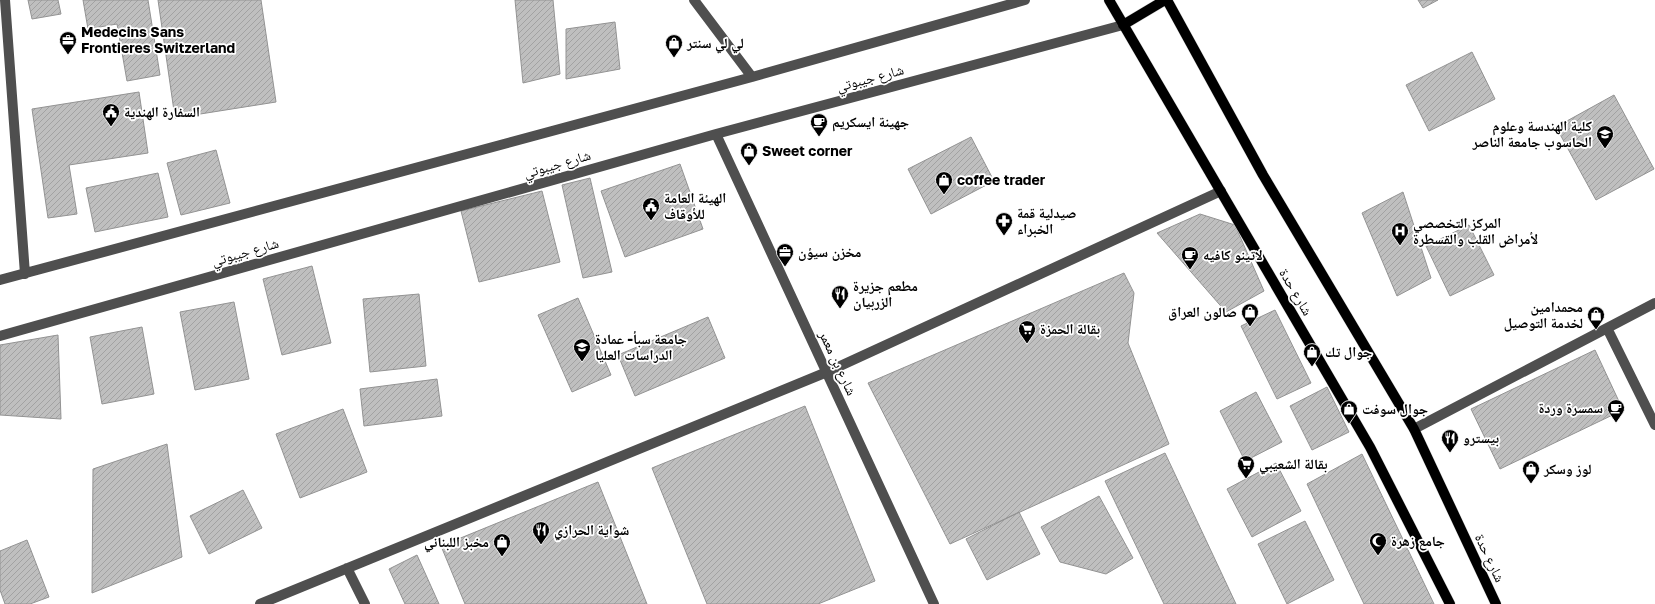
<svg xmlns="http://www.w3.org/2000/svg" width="1655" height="604" font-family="'Golos Text','Noto Naskh Arabic',sans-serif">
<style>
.building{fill:url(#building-hatch);stroke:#939393}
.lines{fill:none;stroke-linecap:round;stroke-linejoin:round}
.major-casing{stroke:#dbdbdb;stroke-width:11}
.minor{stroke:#4f4f4f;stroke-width:10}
.major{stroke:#000;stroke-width:10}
.labels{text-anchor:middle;stroke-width:3.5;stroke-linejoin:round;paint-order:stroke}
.poi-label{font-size:14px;font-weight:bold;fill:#000;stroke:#fff;text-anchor:start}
.street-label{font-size:14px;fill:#000;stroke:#fff}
</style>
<defs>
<pattern id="building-hatch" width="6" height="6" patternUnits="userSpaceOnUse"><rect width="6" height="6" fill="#bfbfbf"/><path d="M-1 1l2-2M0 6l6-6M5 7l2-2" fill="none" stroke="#a2a2a2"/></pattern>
</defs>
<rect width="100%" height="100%" fill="#fff"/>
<!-- building -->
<path class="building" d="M28,0H58L61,14L32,19Z
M83,0H148L160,75L127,81L117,24L88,29Z
M158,0H261L276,102L175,118Z
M515,0H553L560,74L523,83Z
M1418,0H1438L1423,8Z
M615,22L620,69L566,79V29Z
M1472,52L1495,99L1429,131L1406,85Z
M139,92L148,153L69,165L77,214L48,218L32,109Z
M1614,95L1654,169L1596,200L1556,127Z
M971,137L994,181L931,214L908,169Z
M216,150L230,203L181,215L167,163Z
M680,164L703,229L625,257L601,191Z
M158,173L168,217L95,232L86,188Z
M590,178L612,272L583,278L562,185Z
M542,191L560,262L479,282L461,211Z
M1403,192L1431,278L1397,296L1362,213Z
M1200,214L1235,225L1264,291L1226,312L1157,233Z
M1469,225L1494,275L1450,296L1426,246Z
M312,266L331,343L282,355L263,279Z
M1124,273L1134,293L1128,343L1169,444L950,544L868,383Z
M419,294L426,366L370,372L363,299Z
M578,298L611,375L572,392L538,315Z
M234,302L249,379L195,390L180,312Z
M1275,310L1311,383L1277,399L1241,326Z
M708,317L725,358L635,396L618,355Z
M142,327L154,394L102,404L90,337Z
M58,335L61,419L0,415V345Z
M1595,350L1623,410L1500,469L1471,409Z
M437,379L442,416L364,426L360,389Z
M1327,387L1349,432L1312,450L1290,406Z
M1256,392L1282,442L1245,461L1220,411Z
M805,406L875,581L818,604H707L652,468Z
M343,409L367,472L300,498L276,434Z
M167,444L182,557L92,593L93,469Z
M1165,453L1236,604H1164L1105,481Z
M1362,454L1434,604H1364L1307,484Z
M1276,463L1301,511L1252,537L1227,489Z
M598,482L647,604H465L441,546Z
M243,490L262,528L209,554L190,516Z
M1099,496L1133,558L1106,574L1060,562L1041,527Z
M1019,512L1040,554L987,580L966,539Z
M1305,521L1334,580L1287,604L1258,544Z
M27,540L49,597L30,604H5L0,590V551Z
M417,555L439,604H405L389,569Z"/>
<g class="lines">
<!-- major casing -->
<g class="major-casing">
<path id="major" d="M1109,0L1370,447L1450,604
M1167,0L1263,175L1414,429L1496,604
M1123,25L1165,0"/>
</g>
<!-- minor -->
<path class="minor" d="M5,0L25,274
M694,0L752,77
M716,134L934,604
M0,280L752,77L1025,0
M1607,328L1655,425
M0,336L716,134L1123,25
M1414,429L1655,303
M347,568L365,604
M260,604L827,372L1221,191"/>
<!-- major -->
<use href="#major" class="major"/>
</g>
<!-- icons -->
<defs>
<g id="office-pin" transform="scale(0.9)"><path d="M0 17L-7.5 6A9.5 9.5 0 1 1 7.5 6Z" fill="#000" stroke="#fff"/><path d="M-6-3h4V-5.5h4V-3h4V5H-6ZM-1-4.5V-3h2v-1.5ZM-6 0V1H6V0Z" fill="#fff"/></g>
<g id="shop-pin" transform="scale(0.9)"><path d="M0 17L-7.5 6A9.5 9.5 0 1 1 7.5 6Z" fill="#000" stroke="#fff"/><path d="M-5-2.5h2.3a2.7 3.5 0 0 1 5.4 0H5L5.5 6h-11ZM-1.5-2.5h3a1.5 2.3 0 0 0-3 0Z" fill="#fff"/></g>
<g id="civic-pin" transform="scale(0.9)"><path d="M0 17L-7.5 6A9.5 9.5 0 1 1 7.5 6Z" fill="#000" stroke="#fff"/><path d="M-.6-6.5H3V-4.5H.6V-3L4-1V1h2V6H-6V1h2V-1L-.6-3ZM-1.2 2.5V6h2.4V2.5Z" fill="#fff"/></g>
<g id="cafe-pin" transform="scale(0.9)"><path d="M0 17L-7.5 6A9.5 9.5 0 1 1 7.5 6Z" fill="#000" stroke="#fff"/><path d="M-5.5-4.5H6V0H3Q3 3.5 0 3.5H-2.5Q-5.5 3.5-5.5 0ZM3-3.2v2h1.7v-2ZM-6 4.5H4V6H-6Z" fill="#fff"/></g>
<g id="university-pin" transform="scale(0.9)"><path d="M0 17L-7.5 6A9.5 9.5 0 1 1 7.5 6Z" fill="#000" stroke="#fff"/><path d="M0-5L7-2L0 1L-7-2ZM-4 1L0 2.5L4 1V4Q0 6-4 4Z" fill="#fff"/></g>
<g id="pharmacy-pin" transform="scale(0.9)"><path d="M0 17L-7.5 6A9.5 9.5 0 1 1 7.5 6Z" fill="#000" stroke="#fff"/><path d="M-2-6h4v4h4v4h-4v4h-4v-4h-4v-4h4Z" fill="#fff"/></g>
<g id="hospital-pin" transform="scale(0.9)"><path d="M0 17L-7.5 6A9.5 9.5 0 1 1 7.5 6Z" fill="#000" stroke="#fff"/><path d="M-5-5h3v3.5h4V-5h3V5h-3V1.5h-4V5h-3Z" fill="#fff"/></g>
<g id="restaurant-pin" transform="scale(0.9)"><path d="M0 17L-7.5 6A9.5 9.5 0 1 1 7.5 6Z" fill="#000" stroke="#fff"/><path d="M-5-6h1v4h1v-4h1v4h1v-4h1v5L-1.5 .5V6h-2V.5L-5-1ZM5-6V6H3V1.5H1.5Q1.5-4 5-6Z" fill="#fff"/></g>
<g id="supermarket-pin" transform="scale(0.9)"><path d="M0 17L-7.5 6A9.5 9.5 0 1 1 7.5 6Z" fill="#000" stroke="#fff"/><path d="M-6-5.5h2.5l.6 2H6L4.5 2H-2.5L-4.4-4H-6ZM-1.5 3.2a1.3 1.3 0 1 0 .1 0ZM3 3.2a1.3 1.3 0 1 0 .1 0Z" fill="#fff"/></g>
<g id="mosque-pin" transform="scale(0.9)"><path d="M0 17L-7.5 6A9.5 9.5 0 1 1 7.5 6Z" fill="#000" stroke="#fff"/><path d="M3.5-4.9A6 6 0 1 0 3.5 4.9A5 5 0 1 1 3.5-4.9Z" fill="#fff"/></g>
</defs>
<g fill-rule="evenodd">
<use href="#office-pin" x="68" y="40"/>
<use href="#shop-pin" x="674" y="43"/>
<use href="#civic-pin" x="111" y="112"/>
<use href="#cafe-pin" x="819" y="122"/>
<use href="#university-pin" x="1605" y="134"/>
<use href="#shop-pin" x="749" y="151"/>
<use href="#shop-pin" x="944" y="180"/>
<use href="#civic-pin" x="651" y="206"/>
<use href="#pharmacy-pin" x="1004" y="221"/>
<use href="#hospital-pin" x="1400" y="231"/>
<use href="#office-pin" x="785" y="252"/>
<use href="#cafe-pin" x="1190" y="255"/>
<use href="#restaurant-pin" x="840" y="294"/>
<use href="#shop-pin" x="1250" y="312"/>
<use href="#shop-pin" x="1596" y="315"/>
<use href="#supermarket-pin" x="1027" y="329"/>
<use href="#university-pin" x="582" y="347"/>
<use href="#shop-pin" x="1312" y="352"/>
<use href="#cafe-pin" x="1616" y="408"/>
<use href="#shop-pin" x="1349" y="409"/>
<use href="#restaurant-pin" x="1450" y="438"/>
<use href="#supermarket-pin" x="1246" y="464"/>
<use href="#shop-pin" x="1531" y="469"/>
<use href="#restaurant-pin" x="541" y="530"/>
<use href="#mosque-pin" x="1378" y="541"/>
<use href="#shop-pin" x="502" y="542"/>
</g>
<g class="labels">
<!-- poi labels -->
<g class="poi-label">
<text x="81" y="37">Medecins Sans<tspan x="81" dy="16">Frontieres Switzerland</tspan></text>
<text x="687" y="48">لي لي سنتر</text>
<text x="124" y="117">السفارة الهندية</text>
<text x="832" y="127">جهينة ايسكريم</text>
<text x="1592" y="131" text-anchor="end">كلية الهندسة وعلوم<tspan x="1592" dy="16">الحاسوب جامعة الناصر</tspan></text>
<text x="762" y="156">Sweet corner</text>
<text x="957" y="185">coffee trader</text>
<text x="664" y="203">الهيئة العامة<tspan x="664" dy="16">للأوقاف</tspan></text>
<text x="1017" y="218">صيدلية قمة<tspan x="1017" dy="16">الخبراء</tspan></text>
<text x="1413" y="228">المركز التخصصي<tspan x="1413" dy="16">لأمراض القلب والقسطرة</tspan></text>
<text x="798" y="257">مخزن سيؤن</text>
<text x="1203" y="260">لاتينو كافيه</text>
<text x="853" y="291">مطعم جزيرة<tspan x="853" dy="16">الزربيان</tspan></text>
<text x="1583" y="312" text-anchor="end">محمدامين<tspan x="1583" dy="16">لخدمة التوصيل</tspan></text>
<text x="1237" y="317" text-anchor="end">صالون العراق</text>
<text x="1040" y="334">بقالة الحمزة</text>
<text x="595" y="344">جامعة سبأ- عمادة<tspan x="595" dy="16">الدراسات العليا</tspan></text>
<text x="1325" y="357">جوال تك</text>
<text x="1603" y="413" text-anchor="end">سمسرة وردة</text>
<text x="1362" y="414">جوال سوفت</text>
<text x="1463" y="443">بيسترو</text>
<text x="1259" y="469">بقالة الشعيبي</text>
<text x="1544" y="474">لوز وسكر</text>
<text x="554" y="535">شواية الحرازي</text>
<text x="1391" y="546">جامع زهرة</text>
<text x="489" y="547" text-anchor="end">مخبز اللبناني</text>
</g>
<!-- street labels -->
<g class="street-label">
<text transform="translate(870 78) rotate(-15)" y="5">شارع جيبوتي</text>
<text transform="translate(557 164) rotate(-16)" y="5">شارع جيبوتي</text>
<text transform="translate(245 252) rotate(-16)" y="5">شارع جيبوتي</text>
<text transform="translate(1296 292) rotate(60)" y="5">شارع حدة</text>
<text transform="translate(838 363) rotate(65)" y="5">شارع بن معمر</text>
<text transform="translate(1490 558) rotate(65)" y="5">شارع حدة</text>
</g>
</g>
</svg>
